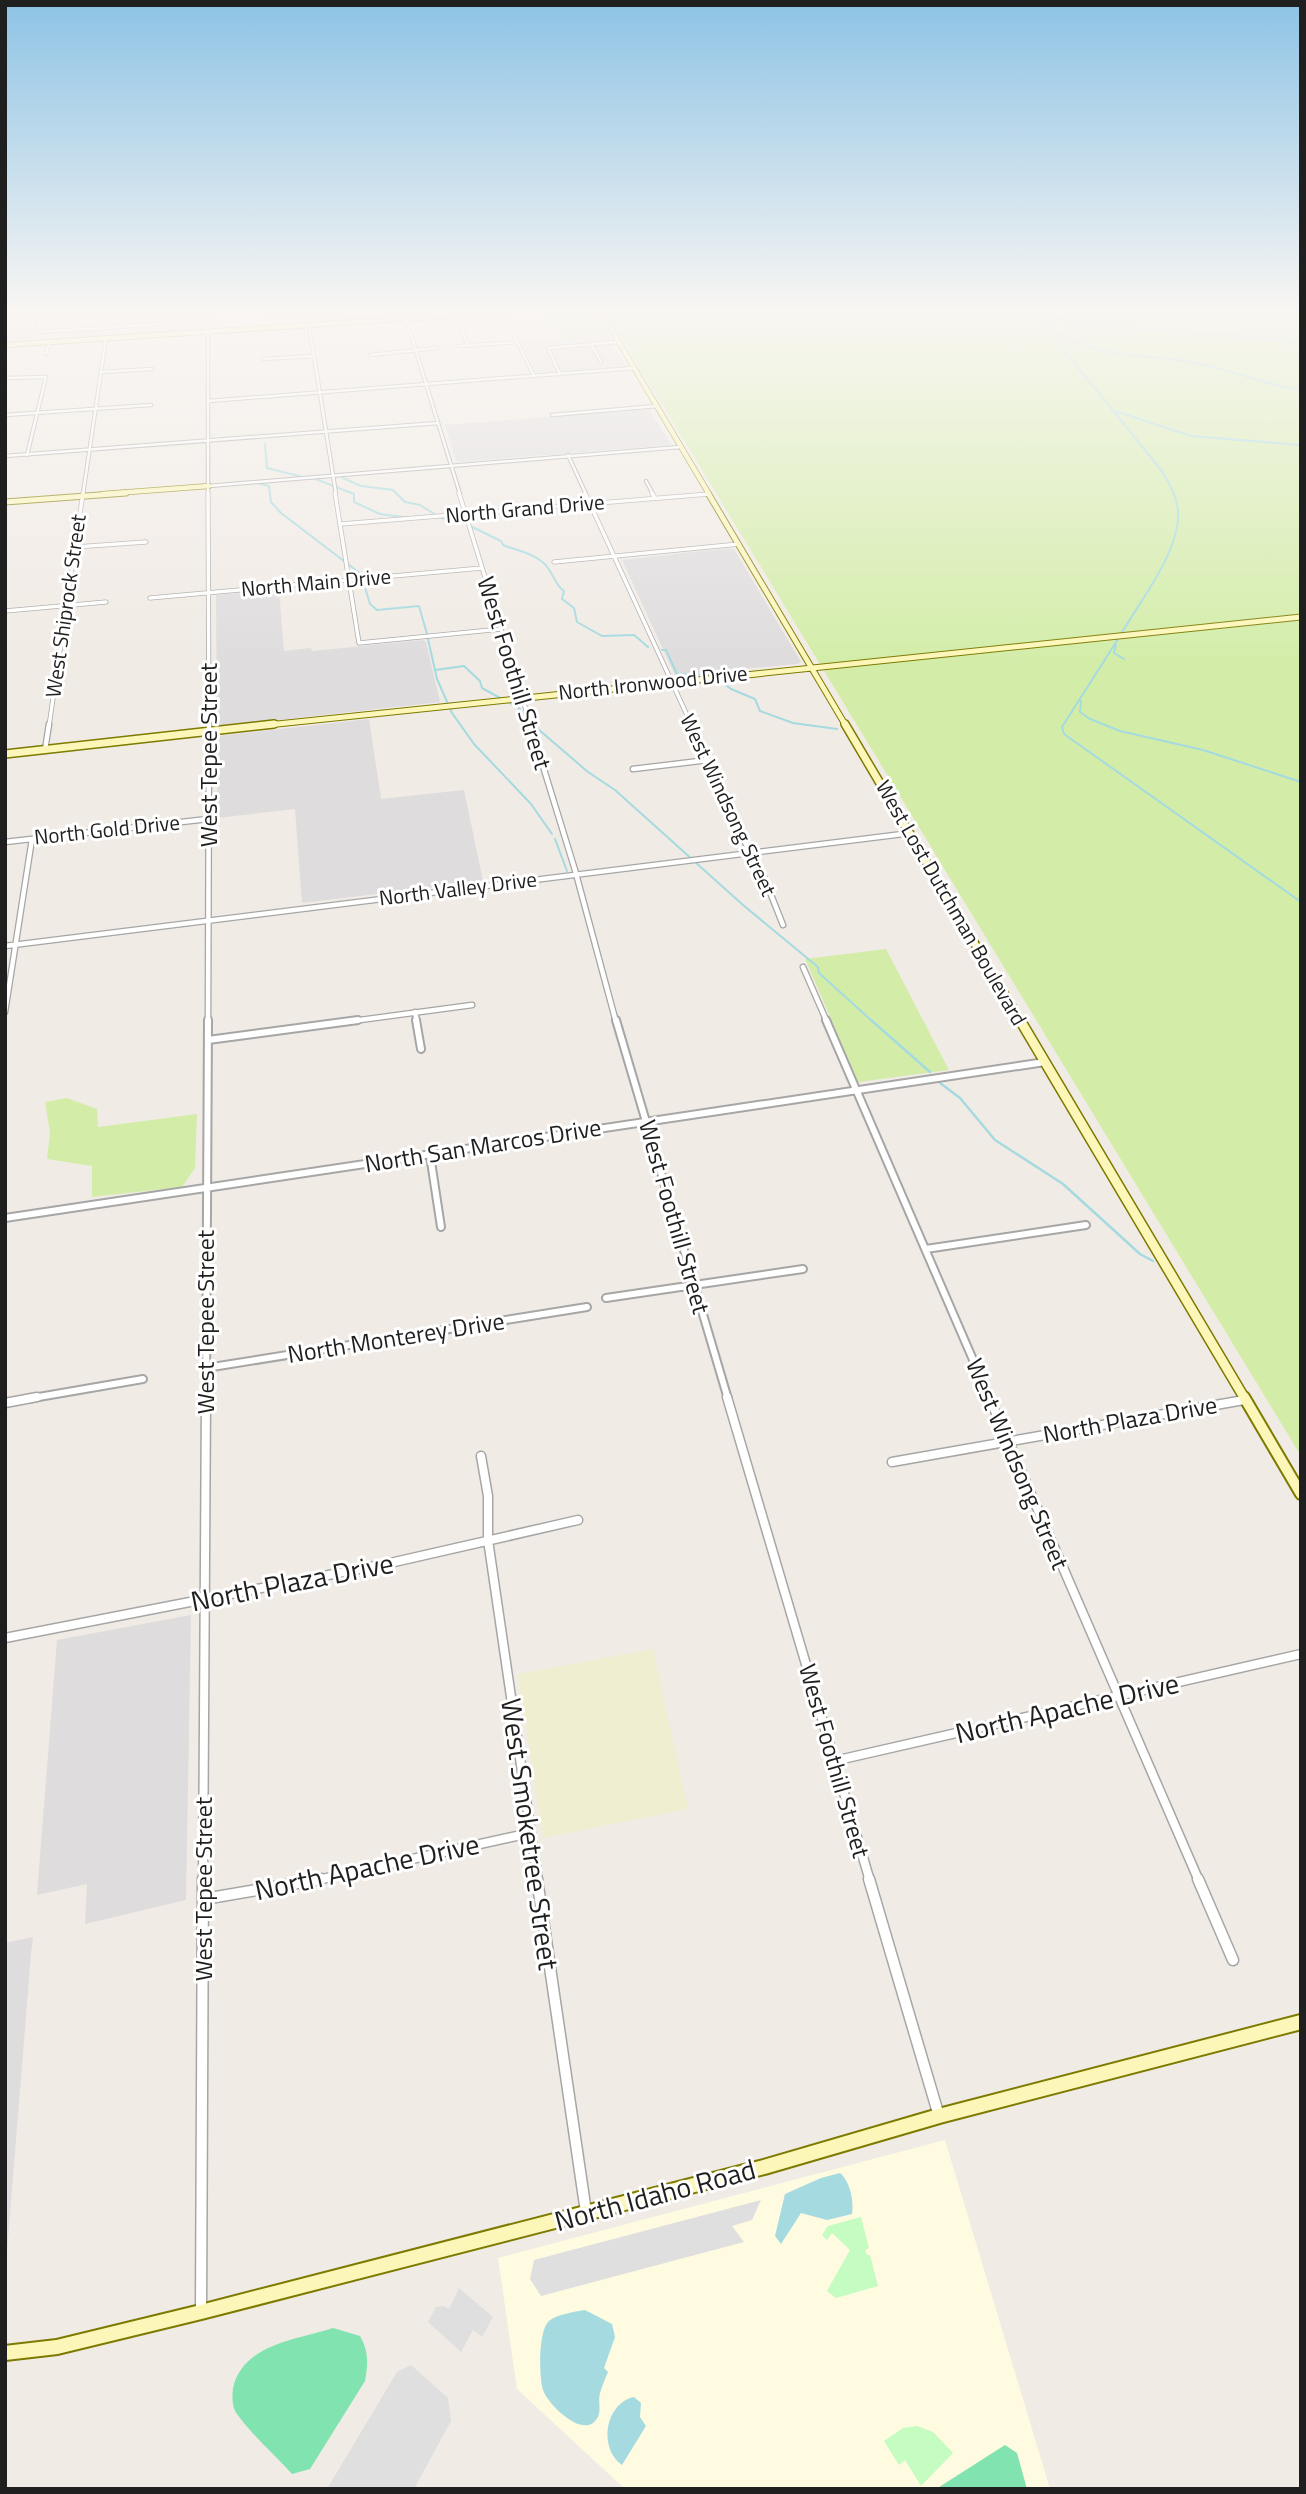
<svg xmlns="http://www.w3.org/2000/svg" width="1306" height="2494" font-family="'Titillium Web',sans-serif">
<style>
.residential{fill:#dedcdd}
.education{fill:#fffbe0}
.farmland{fill:#f0eed0}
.grass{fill:#d3eda9}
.park{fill:#c4fcc1}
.pitch{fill:#80e3b0}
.parking{fill:#dfdfdf}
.water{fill:#a4dae0}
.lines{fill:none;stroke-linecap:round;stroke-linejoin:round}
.stream-far1{stroke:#a4dae0;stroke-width:2}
.stream{stroke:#a4dae0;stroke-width:2.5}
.street-far5-casing{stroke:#a6a6a6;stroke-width:4.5}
.street-far4-casing{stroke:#a6a6a6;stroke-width:5}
.street-far3-casing{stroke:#a6a6a6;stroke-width:7}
.street-far2-casing{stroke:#a6a6a6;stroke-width:10}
.street-far1-casing{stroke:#a6a6a6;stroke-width:11}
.street-casing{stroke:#a6a6a6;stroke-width:13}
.secondary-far5-casing{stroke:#7d7a00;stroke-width:6}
.secondary-far4-casing{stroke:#7d7a00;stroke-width:7}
.secondary-far3-casing{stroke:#7d7a00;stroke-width:10}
.secondary-far2-casing{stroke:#7d7a00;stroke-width:12}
.secondary-far1-casing{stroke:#7d7a00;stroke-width:14}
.secondary-casing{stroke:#7d7a00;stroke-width:18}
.street-far5{stroke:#fff;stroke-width:2.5}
.street-far4{stroke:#fff;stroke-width:3.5}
.street-far3{stroke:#fff;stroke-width:4.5}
.street-far2{stroke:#fff;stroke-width:6}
.street-far1{stroke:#fff;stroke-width:8}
.street{stroke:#fff;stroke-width:10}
.secondary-far5{stroke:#fcf7b8;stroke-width:4.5}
.secondary-far4{stroke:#fcf7b8;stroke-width:5}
.secondary-far3{stroke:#fcf7b8;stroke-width:7}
.secondary-far2{stroke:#fcf7b8;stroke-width:9}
.secondary-far1{stroke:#fcf7b8;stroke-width:10}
.secondary{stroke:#fcf7b8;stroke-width:14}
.labels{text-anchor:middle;stroke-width:6;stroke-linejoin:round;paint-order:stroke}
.far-street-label{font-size:21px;fill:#1f1f1f;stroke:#fff}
.street-label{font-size:24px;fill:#1f1f1f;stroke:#fff}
.near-street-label{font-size:28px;fill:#1f1f1f;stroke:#fff}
</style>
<rect width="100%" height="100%" fill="#f1ebe5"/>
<!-- residential -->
<path class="residential" d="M5,312H204V329L5,342Z
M214,312H485L268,326L267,312L214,316Z
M608,336L626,367L536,373L522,342Z
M649,409L671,444L669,445L460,462L456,461L445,425Z
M729,548L734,549L801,662L797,664L675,675L622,560Z
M279,590L284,651L311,648L312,651L423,640L426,642L440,702L217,727L216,595Z
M369,719L381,799L464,790L483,881L302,903L295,809L217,818L218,736Z
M191,1615L186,1900L85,1924L87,1884L37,1895L57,1640Z
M33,1937L31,1954L5,2276V1943Z"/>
<!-- education -->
<path class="education" d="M945,2140L1050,2489H625L517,2389L498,2258Z"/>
<!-- farmland -->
<path class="farmland" d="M653,1649L688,1809L543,1838L518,1674Z"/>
<!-- grass -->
<path class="grass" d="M546,312H592L608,336L561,339Z
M606,312H1301V1456Z
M886,949L949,1070L858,1082L805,959Z
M67,1098L97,1109L98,1127L197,1114L195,1168L182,1187L92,1197V1166L47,1159L50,1133L45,1102Z"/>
<!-- park -->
<path class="park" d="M861,2217L869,2248L865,2250L867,2255H870L878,2286L836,2298L827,2291L850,2250L832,2233L827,2240L822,2235L828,2226Z
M917,2426L933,2432L953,2453L921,2486L905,2460L899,2465L884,2441L903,2428Z"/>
<!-- pitch -->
<path class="pitch" d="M333,2328L360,2336C369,2352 368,2364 365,2381L310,2469L292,2474C274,2454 252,2435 237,2414C232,2408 232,2396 233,2388C243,2344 296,2340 333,2328Z
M1005,2445L1017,2453L1027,2489H936Z"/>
<!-- parking -->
<path class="parking" d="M761,2200L752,2220L732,2226L744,2242L541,2296L530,2279L534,2260Z
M459,2288L493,2317L482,2337L473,2330L461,2352L428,2322L436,2307L444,2306L449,2309Z
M411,2365L448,2398L451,2421L414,2489H327L397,2372Z"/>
<!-- water -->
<path class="water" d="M840,2173C850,2181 854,2201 852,2214L827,2220L801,2213L781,2244L775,2236L785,2194L821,2178Z
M585,2310L612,2324L615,2337L604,2368L608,2372C605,2379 602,2386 600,2393C597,2404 604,2414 593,2423C578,2434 548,2404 543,2390C539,2377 538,2331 549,2321C558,2314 574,2312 585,2310Z
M634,2397L641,2403L640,2417L646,2426L622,2465C598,2449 605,2403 634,2397Z"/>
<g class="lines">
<!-- stream-far1 -->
<path class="stream-far1" d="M386,312L401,317
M1033,312L1162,471C1169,484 1177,496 1178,511C1181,550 1140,601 1121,634
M1035,312L1042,316L1082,324L1282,340L1301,345
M1042,321C1096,363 1135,351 1196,363C1232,370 1265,385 1301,390
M1115,411L1191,436L1301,445
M265,444L267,468L303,477
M313,478L354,494V502L380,514L403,517
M343,478L361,486L393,490L405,502L420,505L441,518L462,522L501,541L503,545C518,551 538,554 548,568C554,576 556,586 564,591L562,599L574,608L577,622L602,636L634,635L648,647
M258,483L269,486L271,502L281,513L361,574L370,604L377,610L419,606L427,634
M428,639L437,679L452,713L474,744L531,804L552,834
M1118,639L1062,727L1064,734L1301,902
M1116,645L1114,653L1124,659
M662,650H666L677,674L710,675
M435,670L464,666L480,681L482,688L502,699
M721,681L731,689L755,699L760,711L793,723L837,729
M1081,701L1080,712L1090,719L1120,731L1203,750L1301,782
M508,702L517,706L527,718
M531,723L588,772L615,790L743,905L818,967L819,973L873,1022
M555,839L567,871"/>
<!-- stream -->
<path class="stream" d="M871,1020L930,1072
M940,1083L960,1098L995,1140L1063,1184L1140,1254L1153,1261"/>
<!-- street-far5 casing -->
<g class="street-far5-casing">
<path id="street-far5" d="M42,312L37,332L162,324V312
M208,312V494
M503,312L534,376
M457,315L468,346
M406,319L460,494
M309,325L336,494
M120,327L122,312
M79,330L82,312
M591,344L601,362
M459,346L517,342
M46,354L50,342
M370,355L437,348
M263,359L313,356
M101,372L152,369
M560,374L548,348L618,342
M5,378L46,377L27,455
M208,401L634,368
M5,415L151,405
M552,415L657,406
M568,455L586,494
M5,456L438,423
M646,481L653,494
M209,486L680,447
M83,494L106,338
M705,494H709"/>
</g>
<!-- street-far4 casing -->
<g class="street-far4-casing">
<path id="street-far4" d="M208,493L209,726
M335,493L359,643L501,629
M459,493L531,726
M585,493L692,726
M652,493L655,498
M341,524L709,494
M75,547L146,542
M554,562L739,544
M150,598L482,568
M5,611L106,602
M49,726L83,493"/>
</g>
<!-- street-far3 casing -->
<g class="street-far3-casing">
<path id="street-far3" d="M530,724L575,870L616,1022
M691,724L750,853L762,872L783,925
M45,750L49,724
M633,769L708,760
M5,842L208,819
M5,946L911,833
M803,967L827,1022
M5,1012L32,839
M415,1012L417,1022
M208,1022L209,724
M345,1022L472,1005"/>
</g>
<!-- street-far2 casing -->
<g class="street-far2-casing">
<path id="street-far2" d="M416,1020L421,1049
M616,1020L728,1399
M826,1020L990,1399
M208,1040L358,1020
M430,1155L441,1227
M5,1218L1045,1062
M926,1249L1086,1225
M606,1298L803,1269
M206,1368L587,1307
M27,1399L143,1379
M206,1399L208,1020"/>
</g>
<!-- street-far1 casing -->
<g class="street-far1-casing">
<path id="street-far1" d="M727,1397L870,1881
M989,1397L1199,1881
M5,1403L37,1397
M481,1456L488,1496V1540L538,1881
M892,1462L1244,1400
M5,1638L390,1563L578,1520
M834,1761L1301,1654
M203,1881L206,1397
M313,1881L530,1833"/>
</g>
<!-- street casing -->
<g class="street-casing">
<path id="street" d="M537,1879L586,2212
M869,1879L939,2116
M1198,1879L1233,1960
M204,1899L321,1879
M201,2312L203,1879"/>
</g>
<!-- secondary-far5 casing -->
<g class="secondary-far5-casing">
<path id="secondary-far5" d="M601,312L709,494
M5,345L509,312
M103,494L209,486"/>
</g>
<!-- secondary-far4 casing -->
<g class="secondary-far4-casing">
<path id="secondary-far4" d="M708,493L846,726
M5,502L126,493
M258,726L1301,617"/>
</g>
<!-- secondary-far3 casing -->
<g class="secondary-far3-casing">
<path id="secondary-far3" d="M845,724L1021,1022
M5,754L274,724"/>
</g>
<!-- secondary-far2 casing -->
<g class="secondary-far2-casing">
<path id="secondary-far2" d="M1020,1020L1245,1399"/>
</g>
<!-- secondary-far1 casing -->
<g class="secondary-far1-casing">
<path id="secondary-far1" d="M1244,1397L1301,1494"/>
</g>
<!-- secondary casing -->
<g class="secondary-casing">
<path id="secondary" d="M5,2353L57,2347L201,2312L764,2167L939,2116L1301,2022"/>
</g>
<!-- street-far5 -->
<use href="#street-far5" class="street-far5"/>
<!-- street-far4 -->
<use href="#street-far4" class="street-far4"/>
<!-- street-far3 -->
<use href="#street-far3" class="street-far3"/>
<!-- street-far2 -->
<use href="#street-far2" class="street-far2"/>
<!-- street-far1 -->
<use href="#street-far1" class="street-far1"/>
<!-- street -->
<use href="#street" class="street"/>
<!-- secondary-far5 -->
<use href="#secondary-far5" class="secondary-far5"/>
<!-- secondary-far4 -->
<use href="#secondary-far4" class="secondary-far4"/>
<!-- secondary-far3 -->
<use href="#secondary-far3" class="secondary-far3"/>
<!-- secondary-far2 -->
<use href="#secondary-far2" class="secondary-far2"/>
<!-- secondary-far1 -->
<use href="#secondary-far1" class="secondary-far1"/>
<!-- secondary -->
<use href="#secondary" class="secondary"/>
</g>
<!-- sky -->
<linearGradient id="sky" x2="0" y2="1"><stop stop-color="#8dc3e5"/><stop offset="0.47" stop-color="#f9f6f3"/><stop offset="1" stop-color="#f9f6f3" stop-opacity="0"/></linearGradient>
<rect width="1306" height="661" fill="url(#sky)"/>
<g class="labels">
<!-- far-street labels -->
<g class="far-street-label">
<text transform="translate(525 509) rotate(-5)" y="7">North Grand Drive</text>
<text transform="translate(316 583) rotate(-5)" y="7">North Main Drive</text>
<text transform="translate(66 606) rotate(-82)" y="7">West Shiprock Street</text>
<text transform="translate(653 683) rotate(-6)" y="7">North Ironwood Drive</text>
<text transform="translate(728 805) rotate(65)" y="7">West Windsong Street</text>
<text transform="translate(107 830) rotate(-6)" y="7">North Gold Drive</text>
<text transform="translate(458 889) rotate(-7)" y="7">North Valley Drive</text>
<text transform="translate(951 903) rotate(60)" y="7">West Lost Dutchman Boulevard</text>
</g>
<!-- street labels -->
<g class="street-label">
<text transform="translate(514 673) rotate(73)" y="8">West Foothill Street</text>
<text transform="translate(209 755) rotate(-90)" y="8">West Tepee Street</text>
<text transform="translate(483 1146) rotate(-9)" y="8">North San Marcos Drive</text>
<text transform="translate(674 1217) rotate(74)" y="8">West Foothill Street</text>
<text transform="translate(206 1322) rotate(-90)" y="8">West Tepee Street</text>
<text transform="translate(396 1338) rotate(-9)" y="8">North Monterey Drive</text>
<text transform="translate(1130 1420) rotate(-10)" y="8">North Plaza Drive</text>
<text transform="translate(1017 1464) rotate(67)" y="8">West Windsong Street</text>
<text transform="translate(834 1761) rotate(74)" y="8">West Foothill Street</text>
<text transform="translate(204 1889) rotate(-90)" y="8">West Tepee Street</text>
</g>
<!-- near-street labels -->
<g class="near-street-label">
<text transform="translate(292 1582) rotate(-11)" y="10">North Plaza Drive</text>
<text transform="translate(1067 1708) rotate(-13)" y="10">North Apache Drive</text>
<text transform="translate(530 1834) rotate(82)" y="10">West Smoketree Street</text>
<text transform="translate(367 1867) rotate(-12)" y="10">North Apache Drive</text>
<text transform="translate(655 2195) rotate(-15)" y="10">North Idaho Road</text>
</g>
</g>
<!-- border -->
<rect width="1306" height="2494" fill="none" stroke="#1f1f1f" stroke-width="14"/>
</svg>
